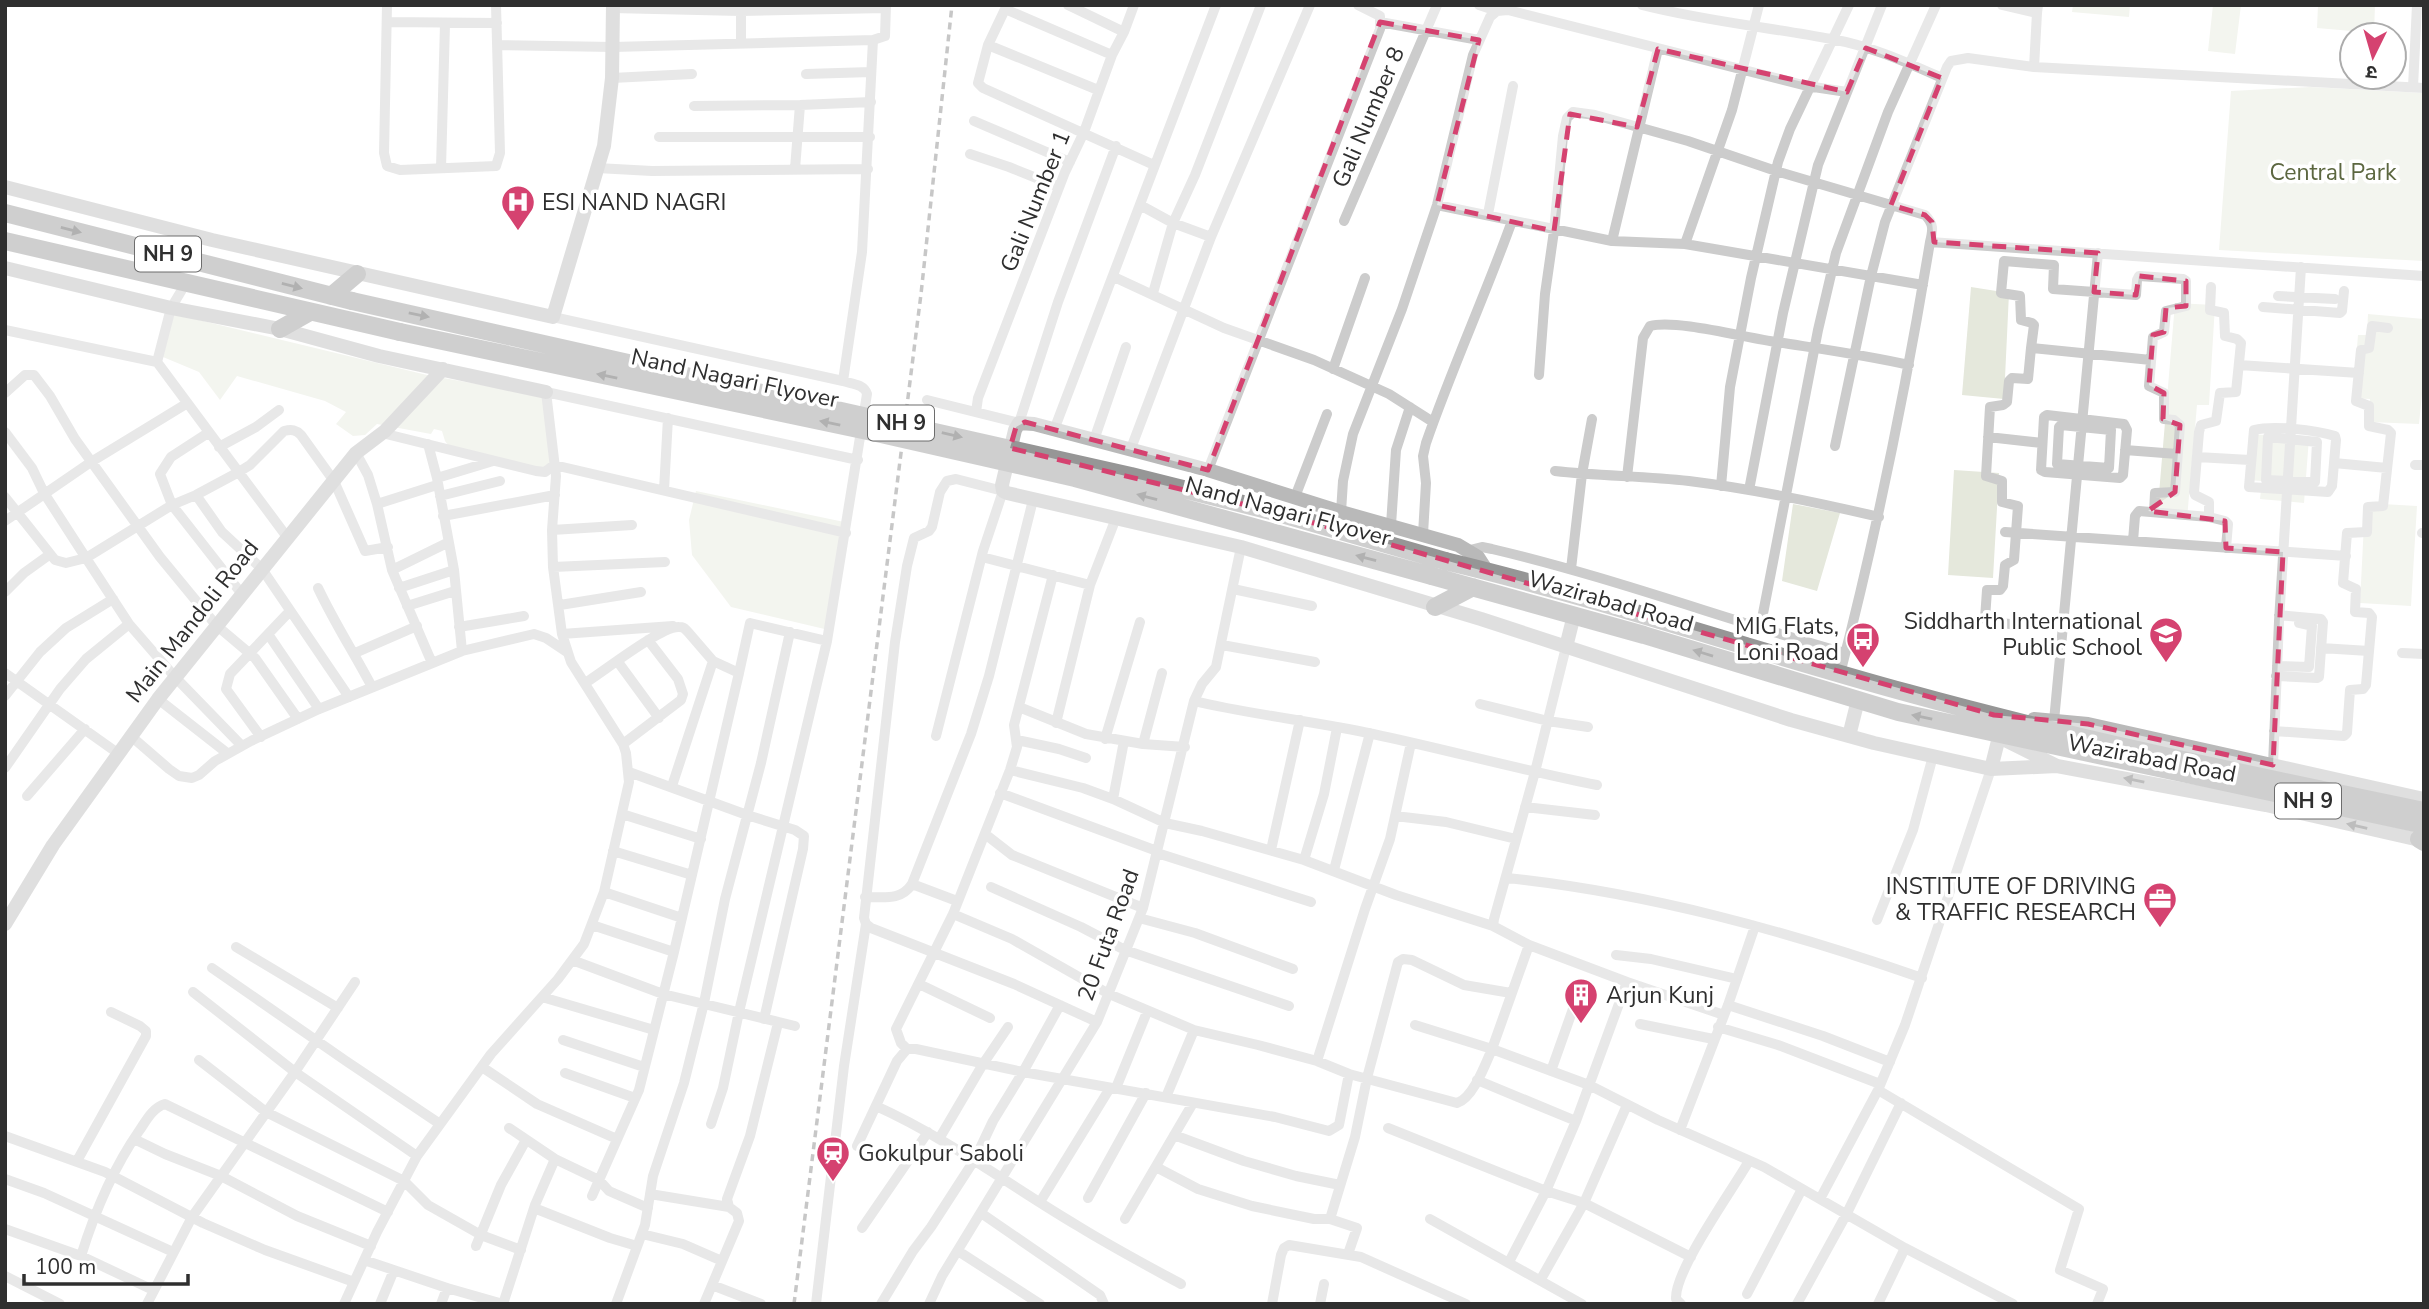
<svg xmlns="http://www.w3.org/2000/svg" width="2429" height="1309" font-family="'Nunito Sans','Noto Sans Devanagari',sans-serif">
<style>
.green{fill:#e5e8dc}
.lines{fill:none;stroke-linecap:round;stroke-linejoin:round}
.street{stroke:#ccc;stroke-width:10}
.secondary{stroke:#b9b9b9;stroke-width:14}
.highway{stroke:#969696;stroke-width:18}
.rail{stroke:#848484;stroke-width:3.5;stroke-dasharray:7 5;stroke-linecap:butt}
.highway-bridge{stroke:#969696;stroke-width:18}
.oneway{fill:#535353}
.oneway2{fill:#6d6d6d}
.marked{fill:none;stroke:#d54270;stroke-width:5;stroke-dasharray:14 9;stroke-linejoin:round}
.labels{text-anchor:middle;stroke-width:7;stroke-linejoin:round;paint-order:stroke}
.shield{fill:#fff;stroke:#6d6d6d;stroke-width:2}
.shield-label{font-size:21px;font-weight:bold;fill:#2f2f2f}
.street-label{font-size:23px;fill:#2f2f2f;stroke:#fff}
.park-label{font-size:23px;fill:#5c6740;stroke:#fff}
.poi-label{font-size:23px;fill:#2f2f2f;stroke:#fff;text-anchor:start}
</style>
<rect width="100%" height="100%" fill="#fff"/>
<!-- green -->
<path class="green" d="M2073,5H2130L2129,17L2072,12Z
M2213,5H2241L2235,54L2208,51Z
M2318,5H2375L2374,33L2317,28Z
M2310,87L2424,93V261L2219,250L2231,91Z
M1971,287L2009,293L2004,399L1962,395Z
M2175,303L2215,305L2209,405H2197L2187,519L2151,516L2159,494Z
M174,314L427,375L544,396L552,464L543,469L448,445L445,441L442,431L434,429L431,434L377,424L365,435L353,436L336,424L346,412L325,401L237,376L220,400L199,372L163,357Z
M2368,314L2424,319V374L2419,424L2369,422L2370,399L2353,398L2358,335H2367Z
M2249,434L2309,438L2304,503L2260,499L2262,481L2246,480Z
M1954,470L1999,473L1993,578L1948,575Z
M696,491L849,523L833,631L731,607L692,555L689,520Z
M2365,503L2417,506L2411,606L2360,603Z
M1793,504L1840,513L1817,591L1782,581Z"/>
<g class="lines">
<!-- street -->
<path class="street" d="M387,5L384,153L387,166L400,170L496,166L500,153L496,5
M1007,5L988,45L978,83L983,88L1154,165
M1068,5L1124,32
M1479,5L1497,11
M1642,5C1704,21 1768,27 1831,39C1871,46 1906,62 1942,78
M2002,5L2037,13L2038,5
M612,8L741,11L886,8
M1005,9L1112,55
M387,22L497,23
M1380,22L1479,40
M873,40L885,36L886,5
M741,43V5
M498,45L613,47L873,40L862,252L843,381
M988,45L1098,90
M2034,67L2037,13
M806,74L871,72
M612,78L692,74
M2413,87L2417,5
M694,106L800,105L871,102
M974,121L1070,162
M659,137H870
M970,154L1009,167L1059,187
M441,168L445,24
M597,168L652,171L868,169
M795,169L800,105
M1140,205L1173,223L1211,237
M1437,205L1612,241L1685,244L1732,110L1759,5
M1488,214L1513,86
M1344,221L1437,5
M1612,241L1658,49
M1685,244L1923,285
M1114,277L1224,328L1314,360L1389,394L1433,422
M2211,287L2210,310L2224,313L2225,336L2237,339L2241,343L2236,392L2220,393L2216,421L2201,425L2199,432L2194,492L2195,495L2209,502V517L2225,521L2228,524L2226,548
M1153,293L1173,223L1195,175L1261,5
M2278,296L2335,299
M2263,307L2340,313L2342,311L2344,291
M553,317L843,381C852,384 864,384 867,394L827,641
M5,330L157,362L287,537
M2031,348L2034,325L2032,323L2021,320L2020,296L2001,293L2004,261L2054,265L2053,289L2136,295L2137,280L2139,276L2183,279L2186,281V306L2166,311L2164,332L2153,337L2149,386L2164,393V419L2174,420L2180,425L2175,492L2155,493L2154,512
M157,362L171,308L186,283
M2239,365L2359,373
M1333,369L1365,278
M1539,375L1545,294L1554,231L1563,136L1567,118L1573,112L1595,115L1688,141L1776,171L1925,215C1934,224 1933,230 1930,242
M5,393L25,375H34L50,396L75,439L160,557L216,625L255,658L298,719
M927,400L1019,423L1058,302L1116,146
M976,412L978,398L1065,172L1084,132L1112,55L1124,32L1134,5
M2047,415L2124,424L2127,430L2123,475L2120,478L2045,472L2041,470L2044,417Z
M2061,425L2111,430L2109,468L2057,464L2059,427Z
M1054,430L1216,5
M5,432L32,468L44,493L86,558L172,505L196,495L237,473L250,465L284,431C292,429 296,430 301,435L334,481L365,551L388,547
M208,433L171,457L160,474L172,505L241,593
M382,433L536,471L545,472L554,465
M1988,437L2042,443
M2268,437L2317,442L2315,482L2266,480Z
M1094,440L1126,347
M428,444L437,478L454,570L462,651
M1835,446L1871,276L1885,222L1947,67L1951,61L1968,58L2034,67L2424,88
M219,447L256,427L279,410
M2125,450L2177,454
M1130,451L1211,237L1310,5
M356,453L368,475L377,504L392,570L432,663
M2197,457L2250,460
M2334,463L2336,440L2335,436C2315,430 2274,425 2254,430L2249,487L2328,492L2332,486L2334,463L2387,468
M554,465L846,533
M2415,465H2424
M1208,470L1380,29V16L1358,5
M1555,471C1599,476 1644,476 1689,481C1753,489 1816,502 1879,517
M1627,477L1643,338L1650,326C1676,319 1746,338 1777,342C1821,349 1865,355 1909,365
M437,478L493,461
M1721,486L1730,387L1751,278L1778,162L1790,129L1849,5
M664,490L668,418
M1749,490L1783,313L1818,165L1882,5
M196,495L222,532L262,569L349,697
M440,496L500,481
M5,497L55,560L66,563L86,558L129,624L175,677L242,746
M1295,497L1327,414
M377,504L437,485
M1341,512L1343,481L1353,434L1402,309L1437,205L1473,55L1490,17L1497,11L1508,10L1807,86L1847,92
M443,516L555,495
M5,521L91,462L186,404
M1391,525L1396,450L1410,407
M552,530L632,525
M2005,532L2346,556
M2422,533H2424
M1423,534L1426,483L1423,456L1426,443C1452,368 1485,296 1512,221
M2133,541L2135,516L2139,511L2209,517
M1470,550L1482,547L1492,549C1611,577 1727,620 1845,653
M982,557L1090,585
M553,567L665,562
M1571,569L1582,474L1592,419
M392,570L447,543
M318,588C334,622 354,653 372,687
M399,588L454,570
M1233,589L1312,606
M5,592L24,573L49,555
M560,605L641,592
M407,606L455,591
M2020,625L1990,622L1985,619L1987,590H2000L2003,586L2005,565L2014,560L2018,506L2002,502V481L1986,476L1990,407L2003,405L2007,402L2009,381L2012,378L2028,379L2031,348L2151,360
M459,627L524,616
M1760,629L1818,330L1836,253L1888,112L1936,5
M268,634L319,709
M562,634L673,626
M1222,645L1315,662
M1566,647L1535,772L1494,919L1493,926L1529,945L1492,1049L1589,1085L1658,1120L1764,1167L1905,1248L2013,1304
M2321,648L2369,651
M355,653L417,626
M2402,653L2424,654
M618,662L659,718
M2277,666L2309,667L2312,626L2299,623
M5,673L119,754
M1840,674C1877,531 1906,388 1930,242L2424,276
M2276,676L2317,678L2319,677L2323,622L2321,619L2279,615
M585,683C603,672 661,626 679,627C684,627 684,628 688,632L713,661L739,673L750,623L827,641L739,1012L723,1088L711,1124
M5,696L40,652L66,628L113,599
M158,699L227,753
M1194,701C1253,715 1313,721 1373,734C1448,750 1521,770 1597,785
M1480,704L1548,721L1588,727
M1019,707L1086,734L1143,744L1185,747
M2054,721L2098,253
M1056,723L1090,585L1116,518
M2274,731L2344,736L2347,733L2350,690L2363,689L2366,685L2372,617L2369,613L2355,612L2356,589L2343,583L2347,533L2367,532L2368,507L2383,506L2391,433L2388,430L2369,426V406L2356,401L2361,350L2369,348L2372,326L2388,328
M936,736L983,551L1003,491L956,479L947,481L940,492L932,527L929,531L914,538L907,566L895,642L864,918L866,924L871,928L1014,984L1097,1022
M132,737L169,769L179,776L192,778L199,775L215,761L251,741L319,709L462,651L534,634L546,638L567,652
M261,737L226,689L230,674L290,611
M1105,739L1140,622
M1017,740L1059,749L1086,758
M623,744L681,700L683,694L678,679L648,640
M1143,744L1162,673
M2273,765L2279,621L2301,267
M5,768L60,689L86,659L129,624
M1010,770L1083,788L1113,799L1165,823L1202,831L1304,860L1396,895L1493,926
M629,772L747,815L795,830L804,836L803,849L764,1019
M672,786L713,661
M1000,793L1157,851
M27,796L85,729
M1113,799L1124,741
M1525,807L1595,815
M622,814L701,839
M1395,816L1446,822L1516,839
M985,834L1012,855L1143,908
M1271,850L1300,720
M613,851L692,875
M1157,853L1311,902
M1304,860L1324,794L1337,728
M1334,870L1370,733
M1507,878C1649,893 1787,931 1922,978
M912,884L957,901
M991,887L1081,927L1125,950L1289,1006
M604,892L682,918
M865,897C884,897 901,901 912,884L971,734L989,676L1033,500
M953,914L1012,939L1109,994L1194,1030L1258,1045L1317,1061L1349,1074L1457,1103C1473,1098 1485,1065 1492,1049L1415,1025
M1139,918L1195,933L1293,969
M1877,920L1913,830L1933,756
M592,925L674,952
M1529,945L1627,982L1724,1015
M236,947L338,1008
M1616,955L1651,959L1737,979
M572,960L663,994L795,1026
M212,968L346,1061L440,1124
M919,984L990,1018
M193,992L295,1072L417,1156
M542,997L654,1030
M1728,1005L1823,1036L1890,1062
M1640,1024L1713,1039
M1718,1027L1778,1045L1880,1084
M563,1040L644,1067
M907,1049L901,1043L896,1029L953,914L1010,770L1017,747L1014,725L1053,575
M199,1060L266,1112L404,1181L428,1205L481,1235L521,1250
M1317,1061L1365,909L1390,839L1411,743
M482,1067L537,1104L617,1139
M1551,1071L1579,992
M565,1073L635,1098
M1477,1080L1576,1121
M1116,1088L1147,1012
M1878,1090L2079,1209L2060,1270L2103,1289L2097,1304
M1166,1097L1194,1030
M876,1106C949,1139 1010,1186 1078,1226C1112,1247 1146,1265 1181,1284
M509,1128L555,1159L599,1180L609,1191L648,1208
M1388,1128L1546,1191L1584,1203L1691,1257
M1680,1130L1728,1005L1755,926
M1174,1135L1244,1161L1296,1176L1340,1185
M5,1136L105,1172L203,1223L265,1250L354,1282
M134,1139L165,1154L221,1176L297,1216L371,1246
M939,1139L983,1064L1008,1027
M857,1146L897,1061L907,1049H916L1023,1072L1275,1117L1329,1131L1339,1125L1349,1074
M77,1161L146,1036V1031L140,1026L111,1012
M1156,1167L1198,1189L1252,1206L1314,1219H1330L1357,1228L1348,1254
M5,1179L44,1193L173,1252
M650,1194L729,1207
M592,1196L639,1090L674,952L739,673
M1088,1198L1146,1093
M1820,1199L1878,1090L1905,1025L1991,769
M1040,1202L1110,1088
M534,1208L610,1238L637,1246
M981,1213L1100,1295L1104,1304
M1125,1219L1193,1103
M1330,1219L1355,1137L1367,1078L1398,962L1403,959L1412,960L1464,985L1511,993
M1430,1219L1582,1304
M862,1228L928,1132
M5,1229L81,1256L153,1290
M642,1234L683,1244L722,1261
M476,1246L501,1185L526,1140
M958,1251L1040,1304
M81,1256C95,1211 112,1170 139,1131C146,1121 152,1108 165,1104L388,1212
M364,1260L447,1288L503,1304
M1509,1262L1546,1191L1576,1121L1627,982
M5,1276L60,1304
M1541,1279L1584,1203L1627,1105
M712,1285L761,1304
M1747,1294L1802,1189
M147,1304L192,1217L295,1072L355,982
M344,1304L377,1232L417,1156L491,1054L558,979L584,944L604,892L629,782L626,753L623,744L571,662L562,634L553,567L552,530L556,476L546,392L858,460
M380,1304L394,1270
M441,1304L447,1288
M503,1304L535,1205L555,1159
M616,1304L645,1225L653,1176L684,1083L704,1003L725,899L761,763L790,632
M704,1304L739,1221L737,1213L729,1207L727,1199L750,1136L778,1023
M816,1304L844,1066L866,924
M881,1304L913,1251L931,1227L975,1159L993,1121L1023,1072L1060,1005
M929,1304L942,1276L1097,1022L1143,908L1194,701L1202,684L1216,667L1241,547
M1272,1304L1281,1255L1284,1248L1289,1245L1361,1257L1466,1304
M1320,1304L1324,1284
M1681,1304L1676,1299C1674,1271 1733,1189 1749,1161
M1797,1304L1846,1215L1901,1103
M1878,1304L1905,1248"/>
<!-- secondary -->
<path class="secondary" d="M5,187L212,240L553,317L604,146L612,78L613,5
M5,268L171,308L280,329L379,356L546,392
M1487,571L1478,557L1458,545L1341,512L1208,470L1034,424L1019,423L1015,430L1002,485L1003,491L1007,493L1241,547L1481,619L1791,720L1874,743L1991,769L2057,766
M1566,647L1574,615
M2034,719L2088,724L2424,799
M1849,736L1858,700
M2005,740L2057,766L2266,805L2424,841
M1991,769L1999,737
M5,924L53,845L158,699L356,453L385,431L443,369"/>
<!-- highway -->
<path class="highway" d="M5,213L352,301
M5,241L400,332
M331,296L357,274
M280,329L310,312
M1445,561C1601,598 1753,651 1908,693C2078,740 2251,775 2424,811
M1432,576L1644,635L1898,712L2424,825
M1435,607L1473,587
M2419,839L2424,842"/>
<!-- rail -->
<path class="rail" d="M794,1304L921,294L952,5"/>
<!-- highway-bridge -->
<path class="highway-bridge" d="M352,301L1131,476L1271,511L1445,561
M400,332L872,432L1075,478L1432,576"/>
</g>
<!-- one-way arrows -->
<defs><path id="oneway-solid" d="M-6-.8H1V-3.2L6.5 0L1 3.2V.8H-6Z" transform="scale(1.75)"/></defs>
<g class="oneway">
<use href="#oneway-solid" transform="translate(71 230) rotate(14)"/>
<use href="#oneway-solid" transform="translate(292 286) rotate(14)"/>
<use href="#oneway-solid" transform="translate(419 315) rotate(12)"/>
<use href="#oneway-solid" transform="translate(607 376) rotate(-168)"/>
<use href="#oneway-solid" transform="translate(830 423) rotate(-168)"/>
<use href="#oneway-solid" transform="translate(952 435) rotate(13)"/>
<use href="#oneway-solid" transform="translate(1147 497) rotate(-165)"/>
<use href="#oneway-solid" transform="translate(1366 558) rotate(-165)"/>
<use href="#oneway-solid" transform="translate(1703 653) rotate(-163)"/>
<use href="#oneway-solid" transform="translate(1922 717) rotate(-168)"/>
</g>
<g class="oneway2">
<use href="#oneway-solid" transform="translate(2134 780) rotate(-169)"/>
<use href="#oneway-solid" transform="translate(2357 826) rotate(-167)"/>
</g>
<!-- marked area -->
<path d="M0 0H2429V1309H0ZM1380,22L1479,40L1437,205L1554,231L1570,114L1637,127L1658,49L1847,92L1866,48L1942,78L1891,205L1925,215L1932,222L1934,242L2098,253L2094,292L2136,295L2139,276L2186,281V306L2166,308L2164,332L2153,335L2149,385L2164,393L2163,419L2180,425L2175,492L2148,511L2225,521L2226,548L2283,552L2273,765L2088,724L1994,715L1271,511L1010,448L1016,427L1025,422L1208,470Z" fill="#fff" fill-opacity=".55" fill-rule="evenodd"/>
<path class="marked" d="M1380,22L1479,40L1437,205L1554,231L1570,114L1637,127L1658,49L1847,92L1866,48L1942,78L1891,205L1925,215L1932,222L1934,242L2098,253L2094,292L2136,295L2139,276L2186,281V306L2166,308L2164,332L2153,335L2149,385L2164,393L2163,419L2180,425L2175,492L2148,511L2225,521L2226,548L2283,552L2273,765L2088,724L1994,715L1271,511L1010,448L1016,427L1025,422L1208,470Z"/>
<!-- icons -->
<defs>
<g id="hospital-pin" transform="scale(1.75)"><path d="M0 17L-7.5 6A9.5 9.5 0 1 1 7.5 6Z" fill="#d54270" stroke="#fff"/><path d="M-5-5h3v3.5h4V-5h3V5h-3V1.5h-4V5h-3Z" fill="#fff"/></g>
<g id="school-pin" transform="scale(1.75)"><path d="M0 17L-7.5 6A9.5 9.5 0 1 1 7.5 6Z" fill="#d54270" stroke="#fff"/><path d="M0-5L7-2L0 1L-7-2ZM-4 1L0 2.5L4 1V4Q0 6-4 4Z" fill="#fff"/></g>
<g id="bus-pin" transform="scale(1.75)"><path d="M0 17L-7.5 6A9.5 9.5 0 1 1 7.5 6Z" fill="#d54270" stroke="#fff"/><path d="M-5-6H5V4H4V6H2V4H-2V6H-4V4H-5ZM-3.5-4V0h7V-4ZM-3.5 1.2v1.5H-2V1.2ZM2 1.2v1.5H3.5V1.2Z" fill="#fff"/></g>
<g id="office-pin" transform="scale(1.75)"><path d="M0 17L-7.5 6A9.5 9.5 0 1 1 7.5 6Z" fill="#d54270" stroke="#fff"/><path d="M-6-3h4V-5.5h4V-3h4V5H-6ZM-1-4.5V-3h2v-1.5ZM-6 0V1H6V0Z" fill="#fff"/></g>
<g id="building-pin" transform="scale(1.75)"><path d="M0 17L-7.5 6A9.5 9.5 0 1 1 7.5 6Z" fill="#d54270" stroke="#fff"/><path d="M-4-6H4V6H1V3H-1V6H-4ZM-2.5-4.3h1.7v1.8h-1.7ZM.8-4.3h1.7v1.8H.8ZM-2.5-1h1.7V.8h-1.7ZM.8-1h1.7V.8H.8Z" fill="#fff"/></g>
<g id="station-pin" transform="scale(1.75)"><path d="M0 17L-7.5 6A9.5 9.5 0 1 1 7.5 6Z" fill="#d54270" stroke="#fff"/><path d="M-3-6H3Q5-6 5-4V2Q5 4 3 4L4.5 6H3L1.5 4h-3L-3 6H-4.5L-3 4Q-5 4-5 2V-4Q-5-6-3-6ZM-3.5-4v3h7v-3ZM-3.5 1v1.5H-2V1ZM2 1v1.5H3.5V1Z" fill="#fff"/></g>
</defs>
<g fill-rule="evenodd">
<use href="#hospital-pin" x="518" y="202"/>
<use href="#school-pin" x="2166" y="634"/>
<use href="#bus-pin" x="1863" y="639"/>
<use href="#office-pin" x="2160" y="899"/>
<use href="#building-pin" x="1581" y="995"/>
<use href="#station-pin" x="833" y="1153"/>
</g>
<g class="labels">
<!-- shield labels -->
<g class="shield">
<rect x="135" y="236.5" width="66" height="35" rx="5"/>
<rect x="868" y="405.5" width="66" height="35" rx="5"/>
<rect x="2275" y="783.5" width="66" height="35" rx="5"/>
</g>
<g class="shield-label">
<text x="168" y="261">NH 9</text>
<text x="901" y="430">NH 9</text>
<text x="2308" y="808">NH 9</text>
</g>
<!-- street labels -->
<g class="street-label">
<text transform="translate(1368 117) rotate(-67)" y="8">Gali Number 8</text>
<text transform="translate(1035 201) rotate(-68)" y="8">Gali Number 1</text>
<text transform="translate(735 378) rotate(12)" y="8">Nand Nagari Flyover</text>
<text transform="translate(1288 511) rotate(15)" y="8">Nand Nagari Flyover</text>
<text transform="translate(1611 601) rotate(16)" y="8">Wazirabad Road</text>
<text transform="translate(192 621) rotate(-52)" y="8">Main Mandoli Road</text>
<text transform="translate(2152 758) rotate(11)" y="8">Wazirabad Road</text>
<text transform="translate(1108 935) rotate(-70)" y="8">20 Futa Road</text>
</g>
<!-- park labels -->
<g class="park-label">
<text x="2333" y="180">Central Park</text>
</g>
<!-- poi labels -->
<g class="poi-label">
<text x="542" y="210">ESI NAND NAGRI</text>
<text x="2142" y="629" text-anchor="end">Siddharth International<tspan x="2142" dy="26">Public School</tspan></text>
<text x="1839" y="634" text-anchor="end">MIG Flats,<tspan x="1839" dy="26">Loni Road</tspan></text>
<text x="2136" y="894" text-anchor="end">INSTITUTE OF DRIVING<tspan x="2136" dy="26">&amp; TRAFFIC RESEARCH</tspan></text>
<text x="1606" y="1003">Arjun Kunj</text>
<text x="858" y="1161">Gokulpur Saboli</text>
</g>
</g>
<!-- border -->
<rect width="2429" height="1309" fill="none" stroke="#2f2f2f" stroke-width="14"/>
<!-- north arrow -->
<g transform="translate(2373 56) rotate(185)"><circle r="33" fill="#ffffff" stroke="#acacac" stroke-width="2"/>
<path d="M0-5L12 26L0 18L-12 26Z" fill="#d54270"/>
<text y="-10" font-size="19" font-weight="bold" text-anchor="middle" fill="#2f2f2f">उ</text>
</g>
<!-- scale -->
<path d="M24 1274v10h164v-10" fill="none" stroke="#2f2f2f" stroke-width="3.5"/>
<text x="35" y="1274" font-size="21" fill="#2f2f2f" stroke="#ffffff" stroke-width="5" paint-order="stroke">100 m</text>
</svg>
